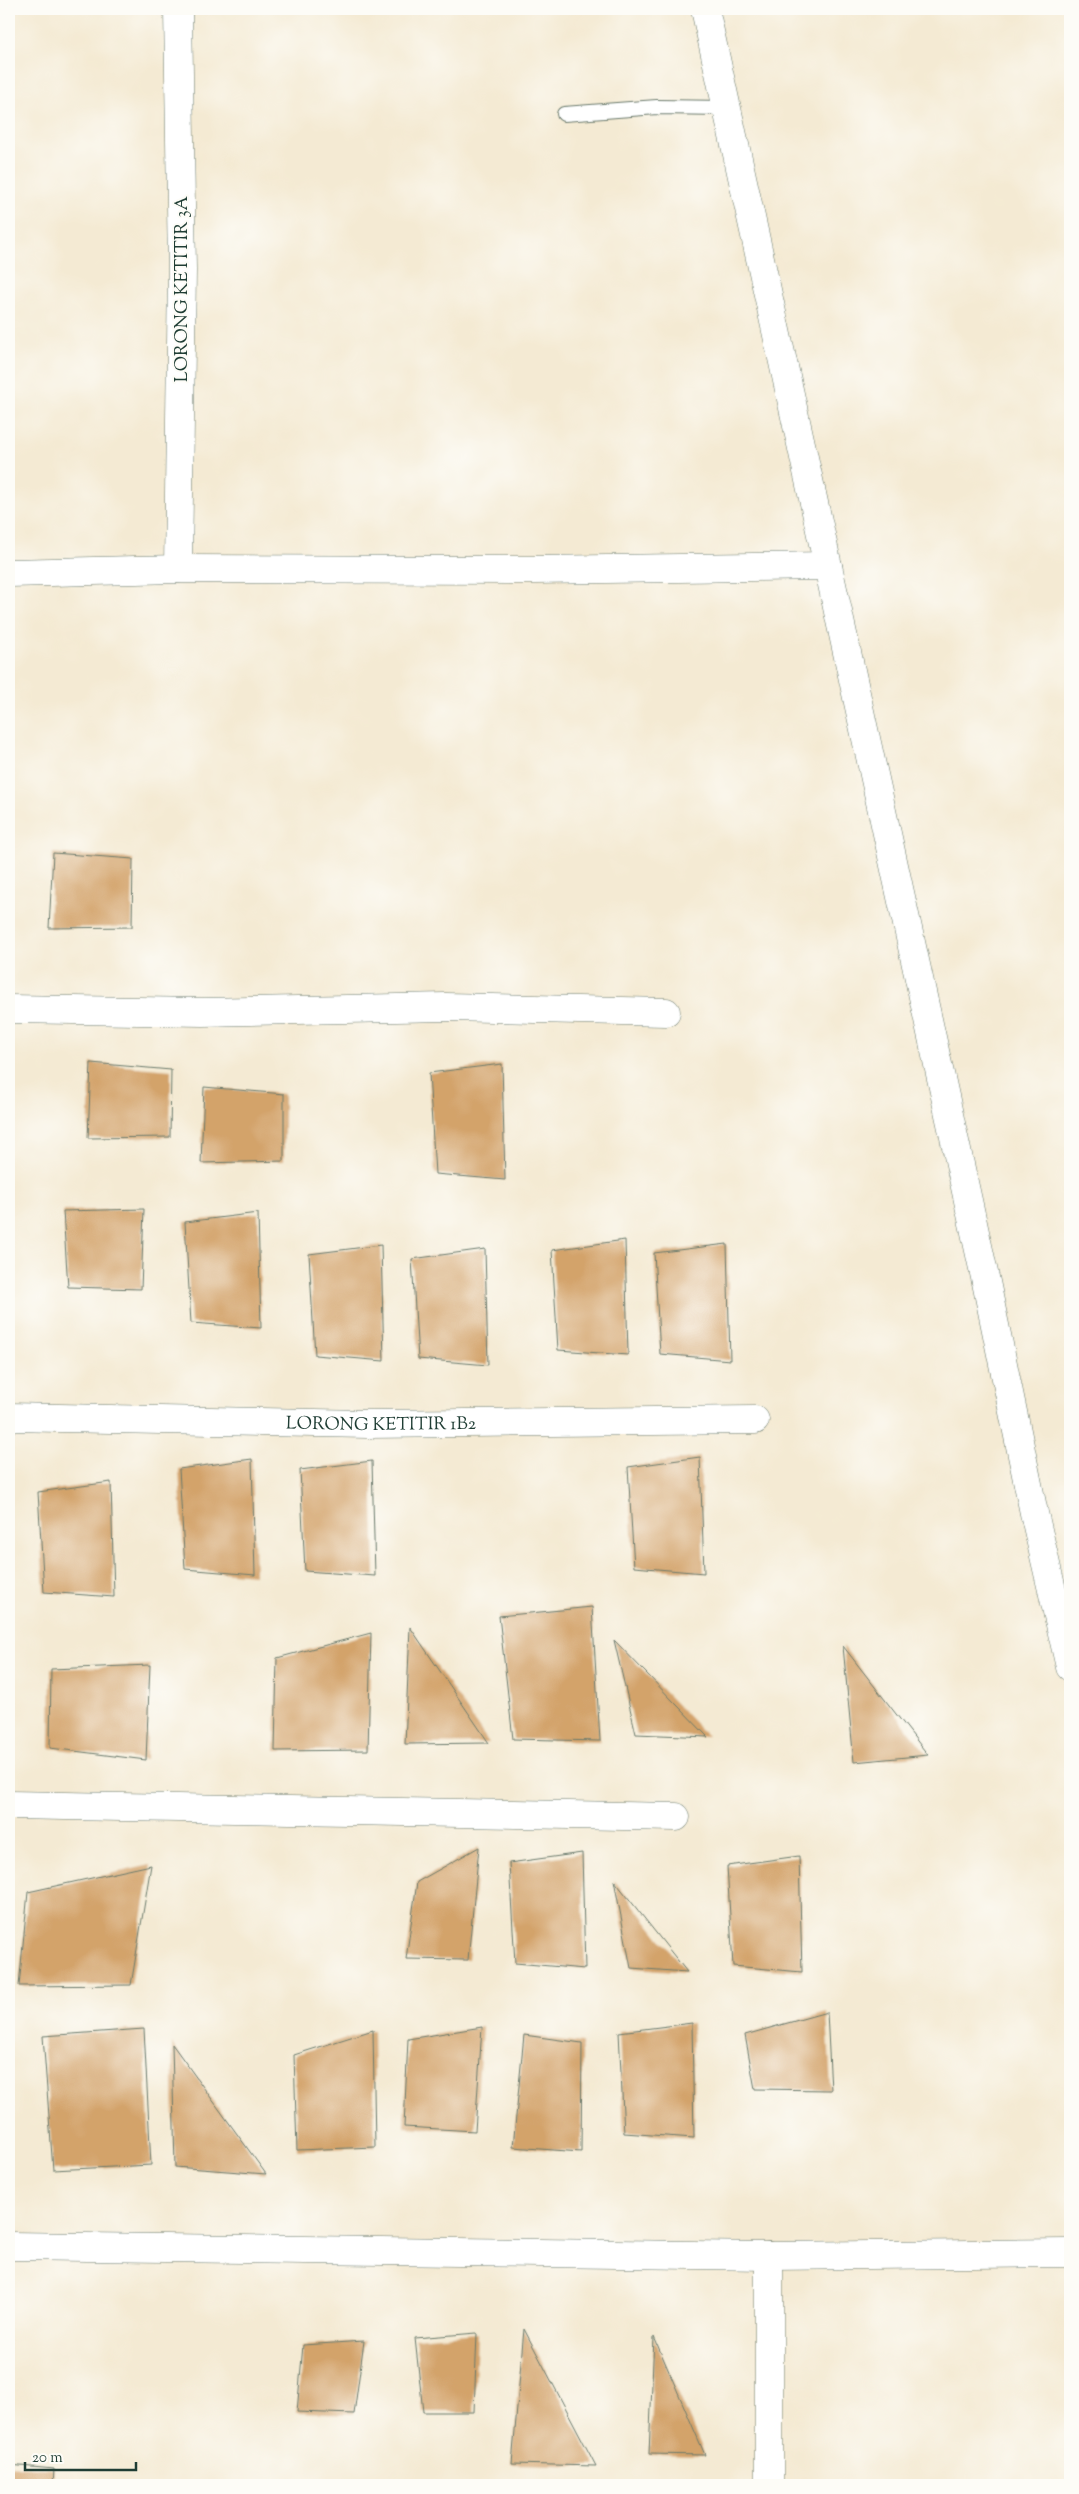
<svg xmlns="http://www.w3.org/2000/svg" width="1079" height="2494" font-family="'Sorts Mill Goudy',serif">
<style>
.building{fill:#d3a36b}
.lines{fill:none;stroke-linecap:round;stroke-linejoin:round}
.lane-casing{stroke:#6a7a6c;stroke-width:16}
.street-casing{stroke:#6a7a6c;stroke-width:29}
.lane{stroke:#fff;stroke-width:14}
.street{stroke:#fff;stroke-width:28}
.labels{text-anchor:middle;stroke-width:4;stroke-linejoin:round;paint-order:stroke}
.street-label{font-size:18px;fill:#1f3d34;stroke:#fdfcf7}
</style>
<rect width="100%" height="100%" fill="#fdfcf7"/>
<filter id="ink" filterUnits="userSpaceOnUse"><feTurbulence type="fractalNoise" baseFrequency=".02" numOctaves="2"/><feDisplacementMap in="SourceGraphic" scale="10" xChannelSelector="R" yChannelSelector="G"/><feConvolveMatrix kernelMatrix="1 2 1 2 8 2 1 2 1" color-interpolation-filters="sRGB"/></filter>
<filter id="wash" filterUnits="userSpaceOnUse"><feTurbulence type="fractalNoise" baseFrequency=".0096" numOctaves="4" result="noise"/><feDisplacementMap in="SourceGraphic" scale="20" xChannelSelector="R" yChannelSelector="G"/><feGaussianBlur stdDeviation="1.12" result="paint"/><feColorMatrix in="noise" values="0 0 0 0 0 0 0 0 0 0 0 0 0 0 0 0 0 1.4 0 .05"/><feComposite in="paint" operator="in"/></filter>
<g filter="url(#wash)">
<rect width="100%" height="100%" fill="#f4ead3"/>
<g id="blocks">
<!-- building -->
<path class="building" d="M53,853L133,859L132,927L49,928Z
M91,1063L171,1070L170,1137L88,1138Z
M502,1064L505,1180L435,1174L429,1073Z
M204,1087L284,1094V1161L201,1163Z
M144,1209L141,1289L68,1287L63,1211Z
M258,1213L261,1328L191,1323L185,1222Z
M625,1240L628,1355L558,1350L552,1250Z
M727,1244L730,1360L660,1354L654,1253Z
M381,1245L384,1361L315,1355L309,1254Z
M485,1249L488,1365L418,1359L412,1259Z
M700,1457L704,1573L634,1567L628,1467Z
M252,1459L255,1575L185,1569L179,1469Z
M372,1461L375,1576L305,1571L300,1470Z
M111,1482L114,1597L44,1592L38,1492Z
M592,1607L600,1741L513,1739L499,1616Z
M410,1627L489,1743L405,1744Z
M371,1633L368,1750L275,1751L277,1658Z
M614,1640L708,1737L636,1734Z
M843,1646L928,1755L854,1762Z
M150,1665L146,1760L50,1748L51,1669Z
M479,1847L468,1960L406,1959L417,1882Z
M582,1853L585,1969L515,1963L509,1863Z
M799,1856L802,1972L733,1966L727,1866Z
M151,1865L131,1985L19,1986L28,1892Z
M614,1880L687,1972L631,1968Z
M827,2012L831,2090L755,2089L745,2035Z
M692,2023L694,2138L624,2133L619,2032Z
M482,2027L475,2131L404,2127L408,2039Z
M144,2029L151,2165L53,2170L43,2036Z
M373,2030L375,2147L297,2150L294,2055Z
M524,2035L582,2043L581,2152L513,2147Z
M172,2044L266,2174L175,2167Z
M524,2329L596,2466L512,2464Z
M477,2333L474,2412H423L415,2338Z
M654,2337L705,2455L649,2454Z
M364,2341L354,2414L297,2412L303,2345Z
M9,2465L54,2469L53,2485H9Z
M396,2481L428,2484V2485H396Z"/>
</g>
</g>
<g filter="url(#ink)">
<use href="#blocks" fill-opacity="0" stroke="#6a7a6c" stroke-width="1"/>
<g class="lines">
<!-- lane casing -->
<g class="lane-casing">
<path id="lane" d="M564,114L657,107L727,108"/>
</g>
<!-- street casing -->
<g class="street-casing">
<g id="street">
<path d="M178,9L182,270L178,569"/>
<path d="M705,9L986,1282L1034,1513L1070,1667"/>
<path d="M9,573L178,569L535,570L828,566"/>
<path d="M9,1009L203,1012L446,1007L666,1012"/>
<path id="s1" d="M9,1417L368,1424L755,1420"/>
<path d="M9,1805L676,1817"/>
<path d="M9,2246L769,2256L1070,2253"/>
<path d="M769,2485V2256"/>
</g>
</g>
<!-- lane -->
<use href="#lane" class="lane"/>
<!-- street -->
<use href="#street" class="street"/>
</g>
</g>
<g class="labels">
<!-- street labels -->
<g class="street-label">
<text transform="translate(181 289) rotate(-90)" y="6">LORONG KETITIR 3A</text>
<text dy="6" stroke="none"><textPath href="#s1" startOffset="372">LORONG KETITIR 1B2</textPath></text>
</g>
</g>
<!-- margin -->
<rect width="1079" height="2494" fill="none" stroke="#fdfcf7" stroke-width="30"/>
<!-- scale -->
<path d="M25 2462v8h111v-8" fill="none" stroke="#1f3d34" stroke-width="2.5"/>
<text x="32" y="2462" font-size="15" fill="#1f3d34" stroke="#fdfcf7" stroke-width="4" paint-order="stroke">20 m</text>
</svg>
